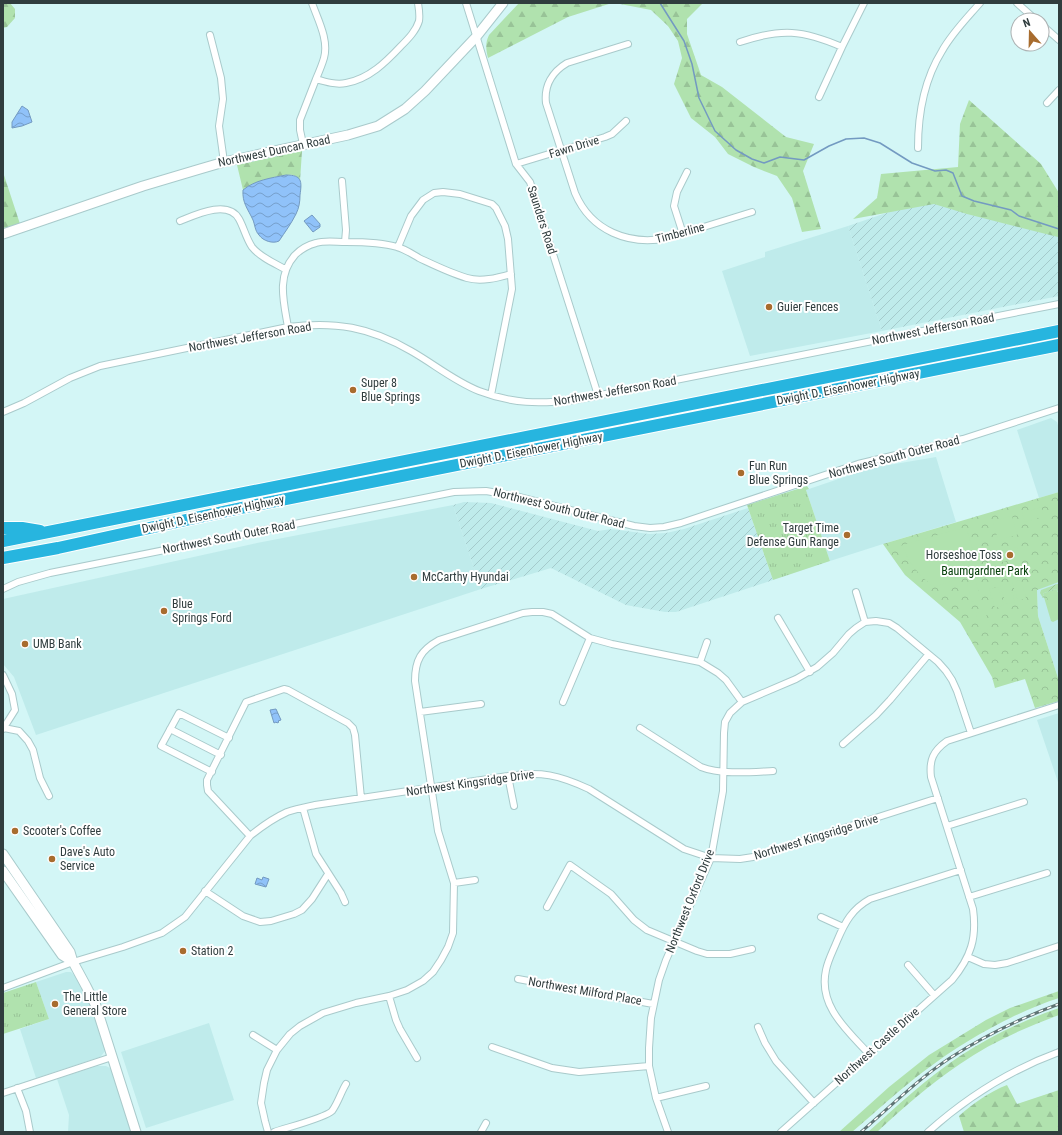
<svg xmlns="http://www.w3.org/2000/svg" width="1062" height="1135" font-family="'Roboto Condensed',sans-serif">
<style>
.built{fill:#bfebeb}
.industrial{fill:url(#industrial-furrows)}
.grass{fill:url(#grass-tufts)}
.forest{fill:url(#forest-firs)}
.park{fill:url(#park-crowns)}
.garden{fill:url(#garden-furrows)}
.pitch{fill:#b0e2ae}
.water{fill:url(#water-waves);stroke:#739ac1}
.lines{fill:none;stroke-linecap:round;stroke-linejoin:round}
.stream{stroke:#739ac1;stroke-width:1.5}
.street-casing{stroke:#a9cacb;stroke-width:8}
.secondary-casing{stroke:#a9cacb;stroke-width:11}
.highway-casing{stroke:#fff;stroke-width:14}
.street{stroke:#fff;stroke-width:6}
.secondary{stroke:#fff;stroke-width:9}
.highway{stroke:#27b5df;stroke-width:12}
.rail-casing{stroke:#607474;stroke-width:3}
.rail{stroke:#fff;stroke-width:1.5;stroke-dasharray:4.5;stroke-linecap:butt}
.poi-dot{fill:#a86c2e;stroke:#fff;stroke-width:1.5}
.labels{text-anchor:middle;stroke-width:4;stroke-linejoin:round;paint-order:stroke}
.street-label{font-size:12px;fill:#303d3e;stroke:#fff}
.poi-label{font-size:12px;fill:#303d3e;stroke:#fff;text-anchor:start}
.park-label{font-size:12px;fill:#07410b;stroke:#fff}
</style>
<defs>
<pattern id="industrial-furrows" width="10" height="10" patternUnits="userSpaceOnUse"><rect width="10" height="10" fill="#bfebeb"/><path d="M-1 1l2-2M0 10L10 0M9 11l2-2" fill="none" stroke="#a4cacb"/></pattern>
<pattern id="grass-tufts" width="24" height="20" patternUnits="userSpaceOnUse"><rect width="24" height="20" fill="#b0e2ae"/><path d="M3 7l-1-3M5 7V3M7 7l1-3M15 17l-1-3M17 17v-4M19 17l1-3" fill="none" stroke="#98c397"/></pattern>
<pattern id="forest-firs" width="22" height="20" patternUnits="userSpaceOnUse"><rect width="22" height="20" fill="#b0e2ae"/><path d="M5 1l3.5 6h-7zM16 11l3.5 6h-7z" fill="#98c397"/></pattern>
<pattern id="park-crowns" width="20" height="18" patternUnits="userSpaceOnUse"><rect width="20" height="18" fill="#b0e2ae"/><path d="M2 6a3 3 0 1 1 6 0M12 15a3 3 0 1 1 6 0" fill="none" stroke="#98c397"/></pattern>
<pattern id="garden-furrows" width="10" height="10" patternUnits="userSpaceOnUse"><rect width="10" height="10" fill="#b0e2ae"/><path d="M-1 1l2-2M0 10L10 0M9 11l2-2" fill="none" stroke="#98c397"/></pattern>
<pattern id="water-waves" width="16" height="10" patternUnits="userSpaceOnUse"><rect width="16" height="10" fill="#90c2f9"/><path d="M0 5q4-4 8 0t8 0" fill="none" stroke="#769fcb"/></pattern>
</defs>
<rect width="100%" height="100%" fill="#d3f6f6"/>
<!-- built -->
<path class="built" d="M848,226L882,331L750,356L722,271L765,257V252Z
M1051,418L1057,422L1059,429V492L1039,498L1017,430Z
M936,457L956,522L883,544L830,561L806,490L871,468Z
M453,505L481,589L36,735L14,677L3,664V599L257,543Z
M1059,582V681L1038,616L1037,589Z
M1059,713V785L1037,720Z
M66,972H71L75,976L85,993L96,1018L105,1051L102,1055L100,1057L36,1078L20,1029L49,1019L36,982Z
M209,1023L234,1100L146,1128L121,1052Z
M97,1066H106L110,1068L112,1071L134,1132H68L69,1115L57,1079Z"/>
<!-- industrial -->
<path class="industrial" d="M997,175L1059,235V296L882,331L848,226Z
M464,502L491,503L598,531L611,529L649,534L666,533L684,529L748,508L773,580L676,612H665L626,605L551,568L481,589L453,505Z"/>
<!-- grass -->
<path class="grass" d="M807,486L809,489L806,490L830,561L773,580L747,505Z
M36,982L49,1019L3,1034V993Z"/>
<!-- forest -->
<path class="forest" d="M3,3H10L15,9V18L7,27L3,28Z
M519,3H612L568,17L488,58C486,50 485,43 489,35Z
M615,3H703L687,19V34L701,75L722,87L786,137L814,144L803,171L821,229L802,232L792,198L777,176L754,167L728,154L715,137L691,118L674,84L682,58L678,41L668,26L651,10Z
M969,100L1041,164L1059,193L1058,237L967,214L934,204L853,219L877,198L881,174L958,167L960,124Z
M302,151L300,181C299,178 296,176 293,175C283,173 251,183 243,190L237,165Z
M3,172L20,224L3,229Z
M1059,991V998C1015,1012 964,1041 927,1069C901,1088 877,1111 852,1132H839L889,1087L929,1055L986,1020L1010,1008Z
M1059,1008V1015C1024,1028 990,1043 960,1064C930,1084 903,1108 877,1132H868C897,1106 927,1078 960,1056C991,1036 1024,1020 1059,1008Z
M1007,1085L1017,1104L1059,1090V1132H964L959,1116C972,1104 991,1091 1007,1085Z"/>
<!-- park -->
<path class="park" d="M1059,492V582L1037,590L1038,616L1059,681V701L1035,708L1025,679L995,688L992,677L960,622L905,575L883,544Z
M1056,589C1062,596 1059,611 1059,619L1053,622L1051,621L1043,594L1044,593Z"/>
<!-- garden -->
<path class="garden" d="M1057,584H1059V593L1056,589L1044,593L1043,594L1044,598H1043L1040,593L1041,590Z"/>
<!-- pitch -->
<path class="pitch" d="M1041,507L1044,516L1025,522L1022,513Z
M1012,516L1017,535L998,540L993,521Z
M963,528L967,530L979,572L934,587C919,575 908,563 902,545Z
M1017,547L1020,557L1003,562L1000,552Z
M1021,580L1026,598L1018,601L1012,582Z
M976,581L981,600L972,602L967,584Z
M1009,583L1015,602L1006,604L1000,586Z
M998,587L1004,605L995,608L989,589Z
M1056,595L1059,605V614L1053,616L1047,597Z
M985,610L990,629L981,632L976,613Z"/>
<!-- water -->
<path class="water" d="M22,106L28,110L32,122L22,126L12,128V122Z
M286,175C302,175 302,181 300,195C300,202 299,208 296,214C291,224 285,232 279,241C273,244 263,241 259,235C255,231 255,225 253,220C248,209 242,203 243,190C255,180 271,178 286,175Z
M312,215L320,224V227L313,232L304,221Z
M276,709L281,720L278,721L279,722L277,723L276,722L274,723L270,710Z
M263,877L269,879L266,887L255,884L257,878L262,880Z"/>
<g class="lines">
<!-- stream -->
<path class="stream" d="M660,3L684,41L692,64L699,98L715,131L736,150L752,159L764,163L780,157L804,160L829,146L846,139L864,138L880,143L912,163L935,171L946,170L953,173L962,196L974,201L1011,210L1019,216L1059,229"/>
<!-- street casing -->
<g class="street-casing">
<path id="street" d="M312,3C318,20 329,40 324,58C322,65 319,72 316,79C326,82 336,85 346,83C369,79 386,62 401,46C408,39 416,31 419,21C420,15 419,9 418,3
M466,3L516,164L530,182L598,395
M1017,3L1036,20
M1042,25L1059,40
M210,35L221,78L223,99L219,126L224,162
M740,42C781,28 803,30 842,47
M628,44L567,63C552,72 544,86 546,103L575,193C591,231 629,246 668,238L752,212
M819,97L842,47L864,3
M1047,103L1059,90
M303,144L300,130V120L316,79
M918,148C918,115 924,80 942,51C952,33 967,18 980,3
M516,164L605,137L612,134L626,121
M342,181L346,230L345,242
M180,221C195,215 228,199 239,219C244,228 246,238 252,247C260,257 274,263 285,269
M683,234L674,206L677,192L687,172
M398,247L411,216L423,200L434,193L443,192L460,194L492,204L496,208L505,226L508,239L512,289L491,395
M288,327C284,303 276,276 295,255C301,249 308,245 316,243C325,240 336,242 346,242C360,242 384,243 397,247C405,249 412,254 419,258C434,265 450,273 467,278C481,282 497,278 511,274
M3,412L24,403L70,378L100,366L288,327C335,321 370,327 411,351C434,364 454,381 479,391C513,404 539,404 575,400L1059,304
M3,589L18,582L50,573L454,492L486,491L515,496L634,526L650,528L664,527L681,523L858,464L963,439L1059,408
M856,592L865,622
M778,618L810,672
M700,662L707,642
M3,675L12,694L15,710L3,729
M563,702L590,638
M420,712L481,704
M4,728L19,731L28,741L33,750L40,778L49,796
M640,728L701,767C721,775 752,772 773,771
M170,729L221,755
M843,744L876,715L890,700L928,655
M212,772L161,746L179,713L229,738
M508,776L514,806
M303,808L316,854L341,893L345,902
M947,826L1024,802
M250,836L208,791L207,785V780L246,702L284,689L288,690L348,723L353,728L355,735L361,798
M454,883L475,880
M205,891L243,916L260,922L271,921L294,914L302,910L312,899L328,874
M969,897L1047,873
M547,907L570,865L611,894L634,920L647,930L697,951L707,954H730L752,949
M821,917L843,927
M968,957L984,964L995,965L1007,963L1059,946
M908,965L934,995
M518,979L653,1004
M3,988L73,962L123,947L162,933L185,917L250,836C261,827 274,818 287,812C296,809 306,807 315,805L508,776C541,771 559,775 589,789L684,849L711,858L740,859L753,857L938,798
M389,996L396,1020L400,1029L417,1058
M758,1027L765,1043L776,1061L814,1103
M253,1035L277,1050
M492,1047L552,1068L579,1072L649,1066
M869,1054C847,1030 818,1006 826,970C828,960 833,951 837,941C845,922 852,909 870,899L961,870
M17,1088L26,1111L30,1132
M3,1093L112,1057
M656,1098L706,1086
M268,1132L265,1121L261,1103L264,1083L267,1070L277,1050L290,1034L300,1026L323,1013L356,1003L389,996L407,990L423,981L433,972L441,960L448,947L453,933L454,883L438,831L415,681C415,660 421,650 439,640L523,613L532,612H543L552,614L590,638L612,644L700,662L718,673L726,680L742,702
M274,1132C285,1128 325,1118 332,1111C338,1103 341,1092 346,1084
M481,1132L486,1123
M668,1132L656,1098L649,1066V1048L651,1018L659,980L666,960L711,858L723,791L724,733L725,722L730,713L742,702L796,679L817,667L833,653L849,634L856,628L865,622L876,621L889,623L897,628L938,662L946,671L952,680L957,691L971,733
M781,1132L952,980C971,957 977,938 973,909L931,777C929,760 933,751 947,741L1059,705
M928,1132C966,1098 1010,1070 1059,1052"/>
</g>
<!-- secondary casing -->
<g class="secondary-casing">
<path id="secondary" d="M3,234L143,186L200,169L224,162L348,135L378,126L405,109L425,91L476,37L503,3
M3,854L70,952L73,962L86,986L96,1006L136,1132
M3,871L62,955L73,962"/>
</g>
<!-- highway casing -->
<g class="highway-casing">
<path id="highway" d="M3,528H22L40,531
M3,541L1059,331
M3,558L58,548L241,508L1059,345"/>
</g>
<!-- street -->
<use href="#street" class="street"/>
<!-- secondary -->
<use href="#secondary" class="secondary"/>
<!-- highway -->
<use href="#highway" class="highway"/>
<!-- rail casing -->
<g class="rail-casing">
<path id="rail" d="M861,1132C890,1107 918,1079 950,1058C984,1036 1021,1018 1059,1004"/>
</g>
<!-- rail -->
<use href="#rail" class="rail"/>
</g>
<!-- markers -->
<g class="poi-dot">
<circle cx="769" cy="307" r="4"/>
<circle cx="353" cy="390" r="4"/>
<circle cx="741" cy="473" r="4"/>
<circle cx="847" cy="535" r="4"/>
<circle cx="1010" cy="555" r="4"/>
<circle cx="414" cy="577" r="4"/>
<circle cx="164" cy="611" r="4"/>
<circle cx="25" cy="644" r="4"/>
<circle cx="15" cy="831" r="4"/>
<circle cx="52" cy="859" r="4"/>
<circle cx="183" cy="951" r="4"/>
<circle cx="55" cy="1004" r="4"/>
</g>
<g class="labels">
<!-- street labels -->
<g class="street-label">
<text transform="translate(574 147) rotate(-17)" y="4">Fawn Drive</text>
<text transform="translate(274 151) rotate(-12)" y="4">Northwest Duncan Road</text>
<text transform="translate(542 220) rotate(72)" y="4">Saunders Road</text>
<text transform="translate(680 233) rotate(-15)" y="4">Timberline</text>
<text transform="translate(933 329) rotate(-11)" y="4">Northwest Jefferson Road</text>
<text transform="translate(250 337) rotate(-10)" y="4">Northwest Jefferson Road</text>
<text transform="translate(848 387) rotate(-11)" y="4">Dwight D. Eisenhower Highway</text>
<text transform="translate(615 391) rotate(-10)" y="4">Northwest Jefferson Road</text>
<text transform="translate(531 450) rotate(-11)" y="4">Dwight D. Eisenhower Highway</text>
<text transform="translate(894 457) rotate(-15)" y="4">Northwest South Outer Road</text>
<text transform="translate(559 508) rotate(14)" y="4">Northwest South Outer Road</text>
<text transform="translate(213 514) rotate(-12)" y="4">Dwight D. Eisenhower Highway</text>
<text transform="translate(229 537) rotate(-11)" y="4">Northwest South Outer Road</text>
<text transform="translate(470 783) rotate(-8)" y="4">Northwest Kingsridge Drive</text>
<text transform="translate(816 837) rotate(-17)" y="4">Northwest Kingsridge Drive</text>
<text transform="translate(690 901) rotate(-68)" y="4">Northwest Oxford Drive</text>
<text transform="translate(585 991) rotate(10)" y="4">Northwest Milford Place</text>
<text transform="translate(877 1046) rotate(-42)" y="4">Northwest Castle Drive</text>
</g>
<!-- poi labels -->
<g class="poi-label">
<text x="777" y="311">Guier Fences</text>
<text x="361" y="387">Super 8<tspan x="361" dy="14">Blue Springs</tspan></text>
<text x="749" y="470">Fun Run<tspan x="749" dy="14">Blue Springs</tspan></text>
<text x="839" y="532" text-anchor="end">Target Time<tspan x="839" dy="14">Defense Gun Range</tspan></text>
<text x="1002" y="559" text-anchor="end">Horseshoe Toss</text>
<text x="422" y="581">McCarthy Hyundai</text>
<text x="172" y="608">Blue<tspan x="172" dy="14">Springs Ford</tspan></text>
<text x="33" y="648">UMB Bank</text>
<text x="23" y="835">Scooter's Coffee</text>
<text x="60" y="856">Dave's Auto<tspan x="60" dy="14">Service</tspan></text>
<text x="191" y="955">Station 2</text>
<text x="63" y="1001">The Little<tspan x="63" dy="14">General Store</tspan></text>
</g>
<!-- park labels -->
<g class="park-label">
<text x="985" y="575">Baumgardner Park</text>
</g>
</g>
<!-- border -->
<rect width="1062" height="1135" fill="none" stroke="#303d3e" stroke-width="8"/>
<!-- north arrow -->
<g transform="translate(1030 32) rotate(340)"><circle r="19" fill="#ffffff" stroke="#acb1b2"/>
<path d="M0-3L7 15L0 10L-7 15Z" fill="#a86c2e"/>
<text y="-6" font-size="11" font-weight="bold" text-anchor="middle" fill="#303d3e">N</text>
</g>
</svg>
